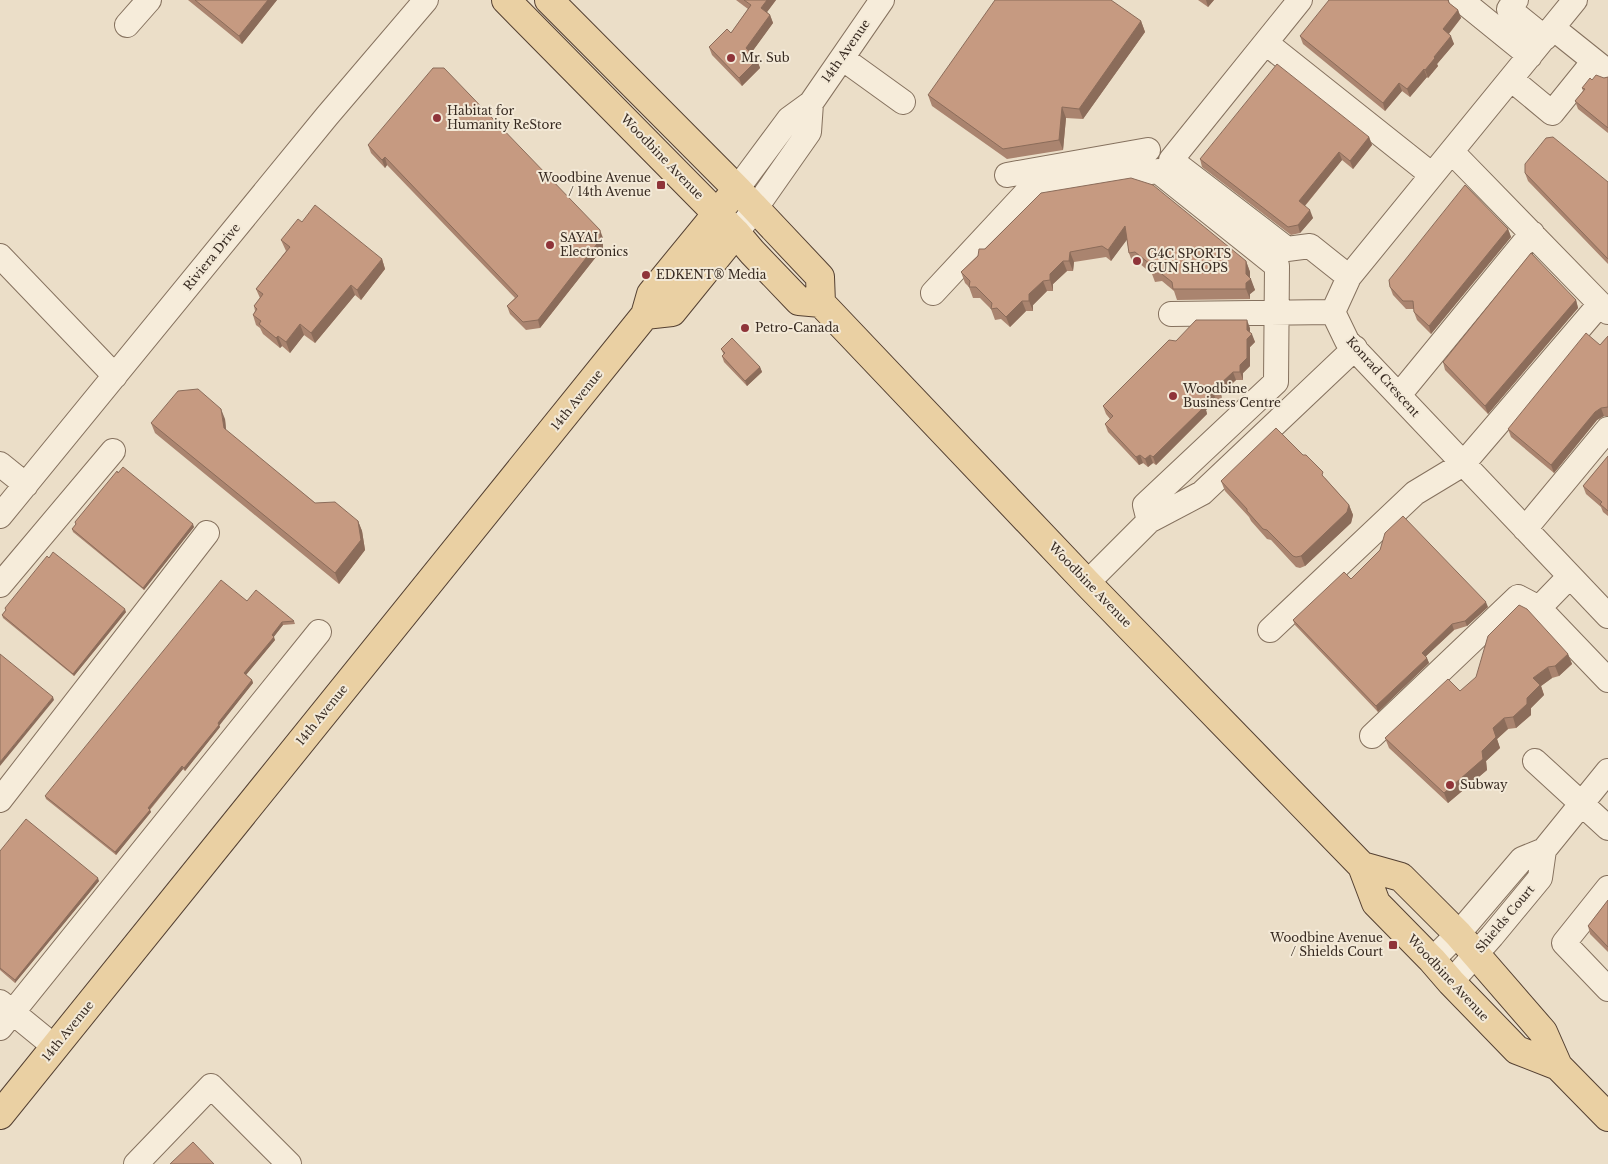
<svg xmlns="http://www.w3.org/2000/svg" width="1608" height="1164" font-family="'Libre Baskerville',serif">
<style>
.lines{fill:none;stroke-linecap:round;stroke-linejoin:round}
.minor-casing{stroke:#85715e;stroke-width:26}
.major-casing{stroke:#544032;stroke-width:30}
.minor{stroke:#f6ecda;stroke-width:24}
.major{stroke:#ead0a3;stroke-width:28}
.wall{fill:#aa846f}
.shaded-wall{fill:#8b6c5a}
.building{fill:#c69a81;stroke:#8b6c5a}
.poi-dot{fill:#8f3439;stroke:#f3e9d7;stroke-width:2}
.labels{text-anchor:middle;stroke-width:4;stroke-linejoin:round;paint-order:stroke}
.street-label{font-size:12px;fill:#372a21;stroke:#f3e9d7}
.poi-label{font-size:12px;fill:#372a21;stroke:#f3e9d7;text-anchor:start}
</style>
<rect width="100%" height="100%" fill="#ebdec8"/>
<g class="lines">
<!-- minor casing -->
<g class="minor-casing">
<path id="minor" d="M1300,0L1171,160L1287,249L1310,246L1349,277
M1461,0L1530,56
M1516,0L1509,9L1545,38
M1575,0L1349,277L1333,312L1347,341L1608,616
M127,25L149,0
M1553,28L1608,72
M1266,43L1432,175
M842,58L903,102
M1511,79L1552,113L1594,61
M1452,152L1608,312
M1007,175L1148,150
M737,189L789,119L811,103L882,0
M736,233L755,209L809,132L811,103
M0,256L115,376
M933,293L1027,192L1158,171L1277,266L1276,382L1145,505L1149,521L1087,583
M1171,314L1333,312
M1399,395L1532,233
M0,464L26,485
M0,516L327,116L426,0
M1149,521L1202,493L1355,348
M1525,529L1608,429
M0,585L113,451
M1539,608L1570,576
M1270,630L1415,493L1463,464L1600,304
M1372,736L1518,597L1539,608L1608,680
M1535,761L1608,828
M0,800L207,533
M1608,888L1564,943L1608,989
M1432,960L1458,934L1522,859L1544,850L1608,771
M1451,982L1492,936L1540,878L1544,850
M0,1002L55,1047
M0,1028L319,632
M136,1164L211,1086L289,1164"/>
</g>
<!-- major casing -->
<g class="major-casing">
<path id="major" d="M506,0L736,233L752,252L799,301L821,303L1087,583L1362,866L1376,903L1432,960L1451,982L1517,1050L1558,1066
M549,0L737,189L820,277L821,303
M645,315L672,312L736,233
M1362,866L1401,877L1458,934L1543,1032L1558,1066L1608,1117
M0,1115L645,315L651,294L737,189"/>
</g>
<!-- minor -->
<use href="#minor" class="minor"/>
<!-- major -->
<use href="#major" class="major"/>
</g>
<!-- wall -->
<path class="wall" d="M188,0H277L242,44Z
M736,0H776L767,12L770,15L773,23L751,53L757,60L760,68L742,86L712,55L709,47L731,33L748,9Z
M1198,0H1214L1208,7Z
M1449,3L1458,10L1461,18L1449,34L1454,44L1437,64L1438,66L1428,78L1427,77L1410,97L1402,91L1385,111L1303,44L1300,36Z
M1141,21L1145,32L1083,119L1066,118L1063,150L1007,159L932,106L928,95Z
M1608,77V133L1578,109L1575,101L1583,91L1582,88L1592,80Z
M1369,137L1372,145L1353,169L1342,160L1305,206L1313,218L1300,233L1291,235L1202,167L1200,159Z
M368,145L603,238V248L540,328L526,330L510,314L507,306L515,298L387,165L385,168L371,153Z
M1525,173L1608,182V264L1528,181Z
M1041,193L1246,261L1250,272V279L1255,290L1250,294V299L1177,300L1174,291L1162,281L1155,282L1152,274L1139,263L1133,264L1129,253L1127,239L1111,261L1106,257L1074,262L1073,271H1067L1053,284V291H1047L1033,305V311H1026L1010,327L1001,319L995,320L991,309L980,298H973L969,287L965,283L961,272Z
M302,222L382,259L385,269L361,300L355,295L315,343L304,335L290,353L282,346L280,348L263,334L260,328L256,325L253,315L255,311L254,306L260,298L256,289L286,251L281,240Z
M1508,229L1511,237L1431,334L1417,320L1414,312V309H1406L1393,295L1390,287Z
M1576,300L1578,308L1488,414L1445,370L1443,362Z
M1250,328V332L1255,342L1250,347V366L1243,373V380H1236L1221,394L1222,400H1216L1206,410L1207,414L1156,465L1153,463L1148,467L1143,463L1139,465L1108,432L1105,424L1110,419L1106,414L1103,406L1176,341Z
M1608,336V416H1604L1597,420L1554,473L1511,437L1508,429L1600,345Z
M721,349L760,367L762,372L747,386L724,362L722,356L724,355Z
M225,419L226,431L315,503L358,521L362,531L365,550L339,584L155,433L151,423Z
M1608,456V516L1603,512L1601,507L1586,494L1583,486Z
M118,473L194,527L144,590L73,532L72,529L76,525L75,522Z
M1325,478L1349,505L1353,515L1351,523L1305,566L1300,568L1296,567L1271,540L1267,539L1251,521L1249,517L1225,491L1221,481Z
M1351,579L1488,607L1467,626L1454,630L1426,656L1429,663L1378,712L1295,625L1293,620Z
M247,601L294,621L295,624L283,625L273,637L275,640L246,675L252,680L253,683L219,725L220,727L185,771L183,769L150,810L151,812L116,855L46,799L45,796Z
M5,608L126,612L74,676L3,618L2,615L6,610Z
M1568,654L1572,664L1559,676L1552,678L1541,686L1544,695L1531,708V715L1516,728L1508,729L1497,739L1500,748L1486,761L1487,770L1448,803L1389,748L1385,738L1460,691Z
M0,851L99,881L15,983L0,970Z
M1608,900V952L1590,934L1588,926Z"/>
<!-- shaded-wall -->
<path class="shaded-wall" d="M268,0H277L242,44L239,36Z
M767,0H776L764,16L761,8Z
M1206,0H1214L1208,7Z
M1458,10L1461,18L1446,37L1443,29Z
M770,15L773,23L749,56L746,48Z
M1141,21L1145,32L1083,119L1079,109Z
M1451,36L1454,44L1437,64L1438,66L1428,78L1425,70L1434,57Z
M757,60L760,68L742,86L739,78Z
M1424,69L1427,77L1410,97L1407,89Z
M1399,83L1402,91L1385,111L1383,103Z
M1062,107L1066,118L1063,150L1059,140Z
M1369,137L1372,145L1353,169L1350,161Z
M1339,152L1342,160L1302,209L1299,201Z
M385,157L387,165L385,168L382,160Z
M1310,210L1313,218L1300,233L1298,225Z
M1125,226L1129,237L1111,261L1108,250Z
M1508,229L1511,237L1431,334L1429,326Z
M600,230L603,238V248L540,328L538,320Z
M1070,252L1074,262L1073,271L1069,261Z
M382,259L385,269L361,300L357,290Z
M1063,261L1067,271L1053,284V291L1050,280V274Z
M1246,261L1250,272V280L1251,279L1255,290L1250,294V299L1246,289Z
M1043,281L1047,291L1033,305V311L1029,301V294Z
M351,285L355,295L315,343L311,333Z
M1576,300L1578,308L1488,414L1485,406Z
M1022,301L1026,311L1010,327L1006,317Z
M1247,320L1250,328V336L1252,334L1255,342L1250,347V366L1243,373V380L1240,372V365L1247,330Z
M300,324L304,335L290,353L286,342Z
M278,336L282,346L280,348L276,338Z
M760,367L762,372L747,386L745,381Z
M1233,372L1236,380L1221,394L1222,400L1218,386Z
M1213,392L1216,400L1206,410L1207,414L1156,465L1153,457Z
M1601,408L1604,416L1597,420L1554,473L1551,465L1595,412Z
M221,409L225,419L227,439L224,428Z
M1140,455L1143,463L1139,465L1136,457Z
M1150,455L1153,463L1148,467L1145,459Z
M1349,505L1353,515L1351,523L1305,566L1301,556Z
M358,521L362,531L365,550L339,584L335,573Z
M193,524L194,527L144,590L143,588Z
M1486,602L1488,607L1467,626L1465,621Z
M125,609L126,612L74,676L73,674Z
M282,622L283,625L273,638L272,635Z
M1452,624L1454,630L1424,658L1422,653Z
M274,637L275,640L245,676L244,673Z
M1568,654L1572,664L1559,676L1555,666Z
M1427,658L1429,663L1378,712L1376,706Z
M1548,667L1552,678L1541,686L1544,695L1531,708V715L1516,728L1513,717L1527,698L1533,678Z
M252,680L253,683L219,726L218,723Z
M53,697L54,700L0,766V762Z
M1504,718L1508,729L1497,739L1500,748L1486,761L1487,770L1448,803L1444,793L1482,751L1493,728Z
M219,725L220,727L185,771L184,768Z
M182,766L183,769L149,810L148,808Z
M150,810L151,812L116,855L115,852Z
M98,878L99,881L15,983V980Z"/>
<!-- building -->
<path class="building" d="M195,0H268L239,36Z
M744,0H767L761,8L770,15L746,48L757,60L739,78L709,47L727,29L731,33L751,5Z
M995,0H1111L1141,21L1079,109L1062,107L1059,140L1003,149L928,95Z
M1329,0H1448L1449,3L1458,10L1443,29L1451,36L1434,57L1435,58L1425,70L1424,69L1407,89L1399,83L1383,103L1300,36Z
M1277,64L1369,137L1350,161L1339,152L1299,201L1310,210L1298,225L1288,227L1200,159Z
M433,68H444L600,230V240L538,320L523,322L507,306L518,296L385,157L382,160L368,145Z
M1596,75L1604,78L1608,77V128L1575,101L1585,89L1582,88L1590,78L1592,80Z
M1553,137L1608,182V259L1525,173V164L1546,138Z
M1131,178L1153,185L1246,261V274L1251,279L1246,283V289H1173L1172,282L1158,271H1151L1150,264L1135,252L1129,253L1125,226L1108,250L1102,246L1070,252L1069,261H1063L1050,274V280L1043,281L1029,294V301H1022L1006,317L997,308L991,309L992,303L976,287H969L970,281L961,272L978,256L979,249H985L1041,193Z
M1465,185L1508,229L1429,326L1414,312L1413,301H1403L1390,287L1389,280Z
M315,205L382,259L357,290L351,285L311,333L300,324L286,342L278,336L276,338L259,324L261,321L253,315L257,309L254,306L263,294L256,289L290,247L281,240L298,219L302,222Z
M1531,253L1576,300L1485,406L1443,362Z
M1196,320H1247V330L1252,334L1247,339V358L1240,365V372H1233L1218,386L1220,392H1213L1202,402L1205,406L1153,457L1150,455L1145,459L1140,455L1136,457L1105,424L1113,416L1103,406L1169,340L1176,341Z
M1586,333L1600,345L1608,336V407L1601,408L1595,412L1551,465L1508,429Z
M732,338L760,367L745,381L722,356L725,353L721,349Z
M198,389L221,409L224,428L315,503L335,502L358,521L361,540L335,573L151,423L178,391Z
M1276,428L1303,455H1306L1323,472L1322,475L1349,505L1347,512L1301,556L1296,557L1293,556L1267,530L1263,529L1247,511V509L1221,481Z
M1608,456V511L1600,504L1602,502L1583,486Z
M123,467L193,524L143,588L72,529L76,524L75,522L117,471L118,473Z
M1403,516L1486,602L1465,621L1452,624L1422,653L1427,658L1376,706L1293,620L1344,572L1351,579L1380,550L1385,533Z
M53,552L125,609L73,674L2,615L6,610L5,608L47,556L49,558Z
M221,580L247,601L256,590L294,621L282,622L272,635L274,637L244,673L252,680L218,723L219,725L184,768L182,766L148,808L150,810L115,852L45,796Z
M1519,605L1527,609L1568,654L1555,666L1548,667L1533,678L1540,685L1527,698V704L1513,717L1504,718L1493,728L1496,737L1482,751L1483,759L1444,793L1385,738L1448,679L1460,691L1476,677L1488,636Z
M0,654L53,697L0,762Z
M26,819L98,878L15,980L0,968V851Z
M1608,900V947L1588,926Z
M193,1142L214,1164H170Z"/>
<!-- markers -->
<g class="poi-dot">
<circle cx="731" cy="58" r="5"/>
<circle cx="437" cy="118" r="5"/>
<rect x="656" y="180" width="10" height="10" rx="2.5"/>
<circle cx="550" cy="245" r="5"/>
<circle cx="1137" cy="261" r="5"/>
<circle cx="646" cy="275" r="5"/>
<circle cx="745" cy="328" r="5"/>
<circle cx="1173" cy="396" r="5"/>
<circle cx="1450" cy="785" r="5"/>
<rect x="1388" y="940" width="10" height="10" rx="2.5"/>
</g>
<g class="labels">
<!-- street labels -->
<g class="street-label">
<text transform="translate(846 51) rotate(-55)" y="4">14th Avenue</text>
<text transform="translate(662 157) rotate(46)" y="4">Woodbine Avenue</text>
<text transform="translate(212 257) rotate(-51)" y="4">Riviera Drive</text>
<text transform="translate(1383 377) rotate(48)" y="4">Konrad Crescent</text>
<text transform="translate(577 400) rotate(-51)" y="4">14th Avenue</text>
<text transform="translate(1090 585) rotate(46)" y="4">Woodbine Avenue</text>
<text transform="translate(322 715) rotate(-51)" y="4">14th Avenue</text>
<text transform="translate(1505 919) rotate(-50)" y="4">Shields Court</text>
<text transform="translate(1448 978) rotate(47)" y="4">Woodbine Avenue</text>
<text transform="translate(68 1031) rotate(-51)" y="4">14th Avenue</text>
</g>
<!-- poi labels -->
<g class="poi-label">
<text x="741" y="62">Mr. Sub</text>
<text x="447" y="115">Habitat for<tspan x="447" dy="14">Humanity ReStore</tspan></text>
<text x="651" y="182" text-anchor="end">Woodbine Avenue<tspan x="651" dy="14">/ 14th Avenue</tspan></text>
<text x="560" y="242">SAYAL<tspan x="560" dy="14">Electronics</tspan></text>
<text x="1147" y="258">G4C SPORTS<tspan x="1147" dy="14">GUN SHOPS</tspan></text>
<text x="656" y="279">EDKENT® Media</text>
<text x="755" y="332">Petro-Canada</text>
<text x="1183" y="393">Woodbine<tspan x="1183" dy="14">Business Centre</tspan></text>
<text x="1460" y="789">Subway</text>
<text x="1383" y="942" text-anchor="end">Woodbine Avenue<tspan x="1383" dy="14">/ Shields Court</tspan></text>
</g>
</g>
</svg>
